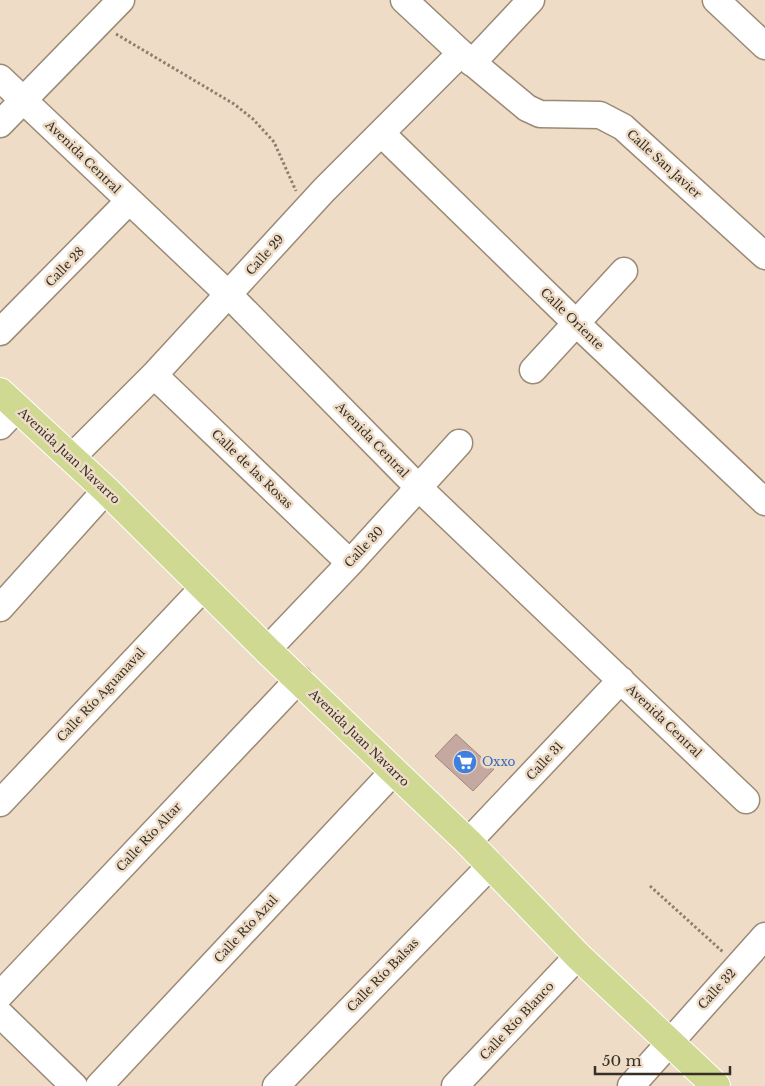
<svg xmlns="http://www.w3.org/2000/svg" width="765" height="1086" font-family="'Libre Baskerville',serif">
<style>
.building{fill:#c5a9a0;stroke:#9f857c}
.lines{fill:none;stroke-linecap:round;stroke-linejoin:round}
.minor-casing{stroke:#9b8a76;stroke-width:29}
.major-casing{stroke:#fff;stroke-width:30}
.path{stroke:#8b7f70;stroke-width:3;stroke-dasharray:2.5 2.5;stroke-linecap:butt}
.minor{stroke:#fff;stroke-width:26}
.major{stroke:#d0d992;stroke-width:28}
.labels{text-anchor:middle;stroke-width:5;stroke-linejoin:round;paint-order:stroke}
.street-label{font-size:12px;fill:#363027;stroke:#eedcc6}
.shop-label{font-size:12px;fill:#366cbe;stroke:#eedcc6;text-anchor:start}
</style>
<rect width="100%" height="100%" fill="#eedcc6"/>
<!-- building -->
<path class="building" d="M456,734L494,769L473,791L435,756Z"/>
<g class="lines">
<!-- minor casing -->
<g class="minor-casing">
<path id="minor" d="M404,0L461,53L527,108L540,114L600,115L623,127L765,256
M716,0L765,46
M472,63L531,0
M0,78L229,295L419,488L746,800
M0,124L121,0
M381,133L575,322L765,502
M0,332L129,201
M533,370L624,271
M154,375L350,563
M0,426L17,408
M71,458L154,375L324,190L461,53
M0,608L106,490
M267,650L350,563L459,443
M0,803L203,588
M468,842L621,680
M0,995L299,679
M0,1014L74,1086
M99,1086L393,772
M276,1086L491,865
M455,1086L578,956
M631,1086L765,936"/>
</g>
<!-- major casing -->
<g class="major-casing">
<path id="major" d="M0,392L106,490L267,650L468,842L578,956L716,1086"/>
</g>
<!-- path -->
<path class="path" d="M116,34L234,104L253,119L274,142L296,191
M650,886L723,952"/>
<!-- minor -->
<use href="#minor" class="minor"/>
<!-- major -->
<use href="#major" class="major"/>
</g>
<!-- icons -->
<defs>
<g id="supermarket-disc" transform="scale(1.25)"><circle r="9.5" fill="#3f7fe0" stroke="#eedcc6"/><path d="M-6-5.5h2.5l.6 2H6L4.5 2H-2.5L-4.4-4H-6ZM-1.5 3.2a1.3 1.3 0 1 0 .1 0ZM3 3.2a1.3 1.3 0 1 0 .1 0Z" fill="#fff"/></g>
</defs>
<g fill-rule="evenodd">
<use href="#supermarket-disc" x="465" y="762"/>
</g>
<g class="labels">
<!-- street labels -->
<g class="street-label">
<text transform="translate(83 157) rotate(44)" y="4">Avenida Central</text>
<text transform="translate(664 164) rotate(42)" y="4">Calle San Javier</text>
<text transform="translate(265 255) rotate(-48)" y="4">Calle 29</text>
<text transform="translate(65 267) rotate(-46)" y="4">Calle 28</text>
<text transform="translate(572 319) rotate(44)" y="4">Calle Oriente</text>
<text transform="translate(372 440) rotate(46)" y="4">Avenida Central</text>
<text transform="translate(69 456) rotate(43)" y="4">Avenida Juan Navarro</text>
<text transform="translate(252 469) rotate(44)" y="4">Calle de las Rosas</text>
<text transform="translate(364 547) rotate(-47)" y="4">Calle 30</text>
<text transform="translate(101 695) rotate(-47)" y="4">Calle Río Aguanaval</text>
<text transform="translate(664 721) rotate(44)" y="4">Avenida Central</text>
<text transform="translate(359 738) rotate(44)" y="4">Avenida Juan Navarro</text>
<text transform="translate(545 761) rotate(-47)" y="4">Calle 31</text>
<text transform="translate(149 837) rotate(-47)" y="4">Calle Río Altar</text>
<text transform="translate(246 929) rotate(-47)" y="4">Calle Río Azul</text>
<text transform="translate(383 975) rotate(-46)" y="4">Calle Río Balsas</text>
<text transform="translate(717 989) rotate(-48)" y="4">Calle 32</text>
<text transform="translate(517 1021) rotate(-47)" y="4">Calle Río Blanco</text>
</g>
<!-- shop labels -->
<g class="shop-label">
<text x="482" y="766">Oxxo</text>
</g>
</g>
<!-- scale -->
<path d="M595 1066v8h135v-8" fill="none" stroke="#363027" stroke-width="2.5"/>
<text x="602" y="1066" font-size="15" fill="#363027" stroke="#eedcc6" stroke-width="4" paint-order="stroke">50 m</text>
</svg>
